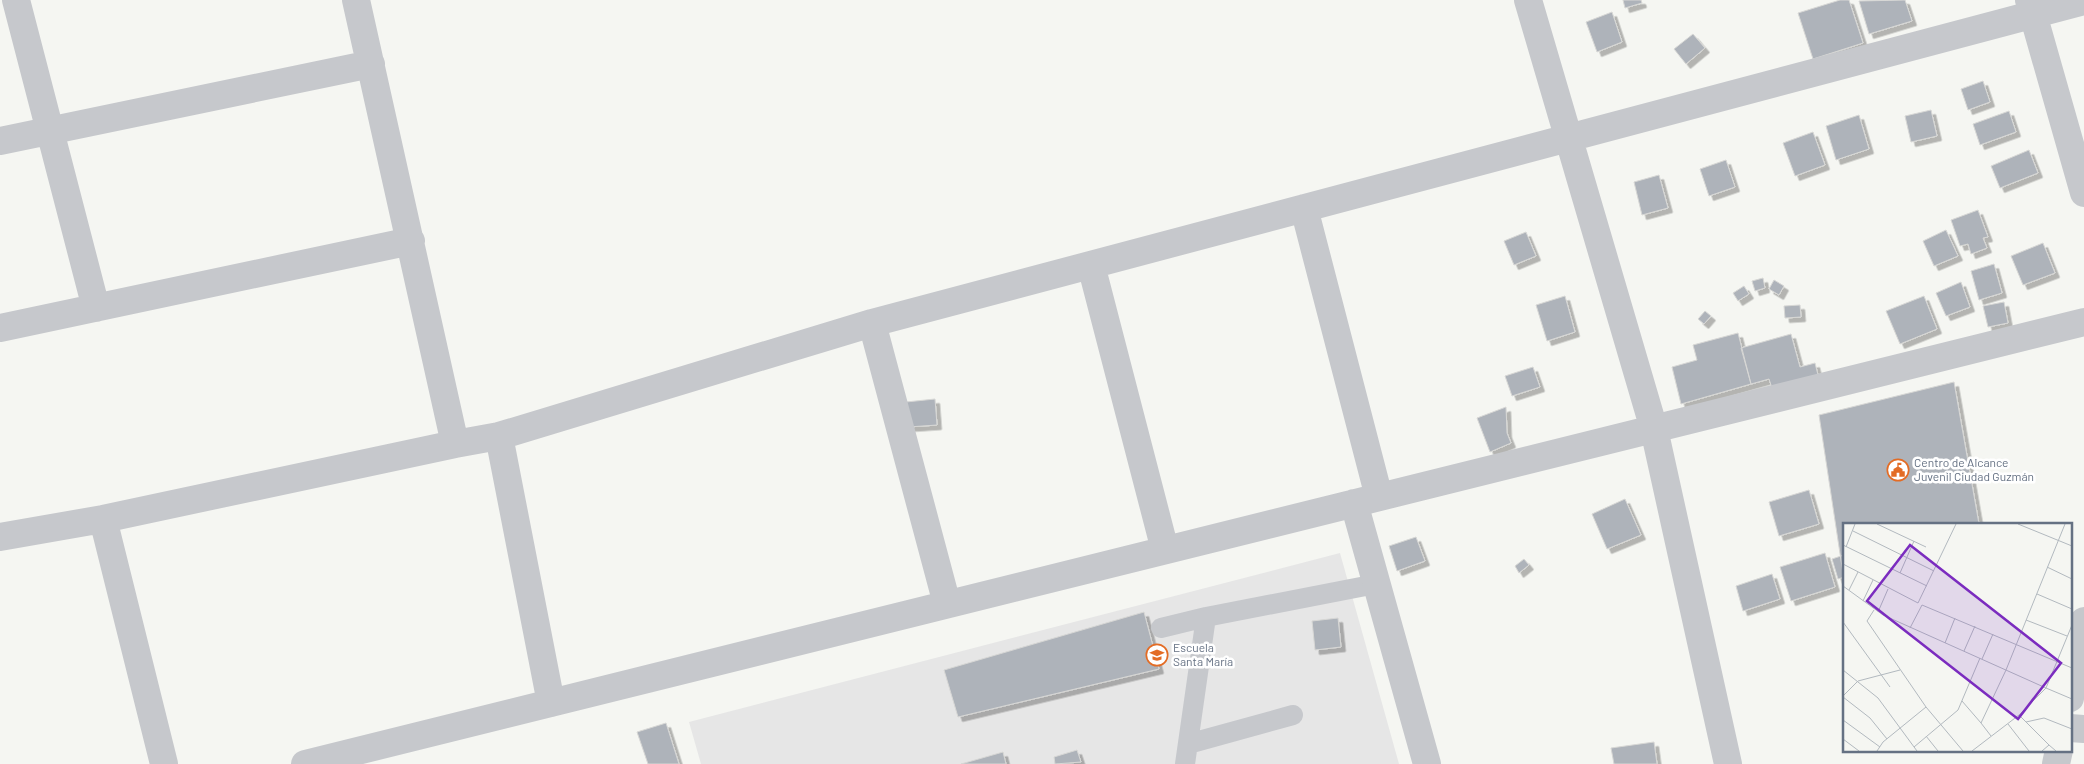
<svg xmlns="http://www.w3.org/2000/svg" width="2084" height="764" font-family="Barlow,sans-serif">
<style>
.built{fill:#e6e6e6}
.building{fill:#aeb3ba;stroke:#d7d7d5;filter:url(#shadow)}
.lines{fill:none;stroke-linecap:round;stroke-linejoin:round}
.service{stroke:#c6c8cc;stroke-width:20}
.minor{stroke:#c6c8cc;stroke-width:28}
.labels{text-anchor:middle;stroke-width:5;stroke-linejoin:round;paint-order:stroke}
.poi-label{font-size:12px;fill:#657183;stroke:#fff;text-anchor:start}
.inset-road{fill:none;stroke:#b2b9bf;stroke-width:1}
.view{fill:#7b2cbf;fill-opacity:0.15;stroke:#7b2cbf;stroke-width:2.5}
.inset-edge{fill:none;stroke:#657183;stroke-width:2.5}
</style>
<defs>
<filter id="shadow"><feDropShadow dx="4.5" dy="4.5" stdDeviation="0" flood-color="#0004"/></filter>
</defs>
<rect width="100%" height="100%" fill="#f5f6f2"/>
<!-- built -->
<path class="built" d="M1340,553L1399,764H701L689,722Z"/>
<!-- building -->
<path class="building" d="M1623,0H1641L1642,3L1625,8Z
M1840,0H1849L1863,43L1813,59L1798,13Z
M1905,0L1912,21L1869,34L1859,1Z
M1612,12L1622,42L1597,52L1586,22Z
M1693,34L1705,48L1686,64L1674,49Z
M1983,81L1990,102L1968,110L1961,89Z
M1931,110L1937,136L1911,142L1905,116Z
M2009,111L2016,132L1980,145L1973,124Z
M1859,115L1869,149L1836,160L1826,126Z
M1813,132L1825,165L1795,176L1783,143Z
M2029,150L2038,173L2000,188L1991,166Z
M1726,160L1735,187L1709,196L1700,169Z
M1659,175L1668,208L1642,215L1634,182Z
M1978,210L1988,237L1983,238L1987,248L1971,254L1968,244L1960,246L1951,220Z
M1946,230L1958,256L1934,266L1923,241Z
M1526,232L1536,256L1514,265L1504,241Z
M2043,243L2055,273L2023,285L2011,256Z
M1994,264L2002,293L1979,300L1971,271Z
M1763,278L1765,288L1755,291L1752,281Z
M1774,280L1784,286L1779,295L1769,289Z
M1961,282L1970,307L1946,316L1936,293Z
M1744,286L1749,294L1738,301L1733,293Z
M1565,296L1575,332L1547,341L1536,305Z
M1924,296L1937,329L1900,344L1886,311Z
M2004,302L2008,323L1988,327L1983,306Z
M1800,305L1801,317L1785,318L1784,306Z
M1705,311L1711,316L1704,324L1698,319Z
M1738,333L1751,384L1681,404L1672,367L1697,360L1693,345Z
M1791,334L1800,367L1815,363L1819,379L1773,391L1769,379L1751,384L1741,348Z
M1533,367L1540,387L1512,396L1505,376Z
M1954,382L1979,524H1844V580L1819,415Z
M935,399L937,425L908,427L906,402Z
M1506,407L1507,433L1511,443L1490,452L1477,418Z
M1809,490L1819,524L1779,536L1769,502Z
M1625,499L1641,535L1607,549L1592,514Z
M1416,537L1425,561L1397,571L1389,546Z
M1825,553L1835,587L1791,601L1780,567Z
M1844,555V577L1838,579L1832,559Z
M1524,559L1529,565L1519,573L1515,566Z
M1772,574L1780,599L1743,611L1736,586Z
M1144,612L1159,669L958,717L944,670Z
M1338,618L1341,647L1315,650L1312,621Z
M666,723L679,764H648L637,732Z
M1654,742L1657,764H1614L1611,748Z
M1077,750L1081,762L1055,764L1054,757Z
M1003,752L1006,764H961Z"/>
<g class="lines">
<!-- service -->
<path class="service" d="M1161,628L1206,617L1376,584
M1188,744L1293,715
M1185,764L1206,617"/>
<!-- minor -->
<path class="minor" d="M16,0L96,308
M1528,0L1654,429L1728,764
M2029,0L2084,193
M0,141L371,64
M1304,208L1379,497
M1091,265L1165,550
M872,323L947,604
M0,328L411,241
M455,444L499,436
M1354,503L1427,764
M103,519L164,764
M0,537L103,519L455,444L356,0
M2070,698L2084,621
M551,703L499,436L872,323L2084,1
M2070,728L2084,729
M305,764L2084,322
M2056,764L2059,750"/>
</g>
<!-- icons -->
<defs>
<g id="civic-ring" transform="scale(1.125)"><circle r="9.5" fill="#fff" stroke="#e36c25" stroke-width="1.5"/><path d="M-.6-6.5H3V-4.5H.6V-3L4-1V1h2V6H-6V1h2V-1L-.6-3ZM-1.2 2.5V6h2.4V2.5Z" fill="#e36c25"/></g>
<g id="school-ring" transform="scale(1.125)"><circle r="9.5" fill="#fff" stroke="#e36c25" stroke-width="1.5"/><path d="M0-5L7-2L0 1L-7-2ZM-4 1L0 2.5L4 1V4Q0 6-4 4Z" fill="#e36c25"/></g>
</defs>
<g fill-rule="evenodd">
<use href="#civic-ring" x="1898" y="470"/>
<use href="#school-ring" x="1157" y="655"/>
</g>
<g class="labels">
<!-- poi labels -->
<g class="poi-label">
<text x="1914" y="467">Centro de Alcance<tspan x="1914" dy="14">Juvenil Ciudad Guzmán</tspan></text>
<text x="1173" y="652">Escuela<tspan x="1173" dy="14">Santa María</tspan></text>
</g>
</g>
<!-- overview -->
<g transform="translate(1843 523)">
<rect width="229" height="229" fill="#f5f6f2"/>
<path class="inset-road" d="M34,1L83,24M175,1L229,23M10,8L91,48M0,22L84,63M3,24L12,1M0,41L75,80L113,1M204,44L229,56M57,50L71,18M0,63L40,92L203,165L176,192L129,228M6,67L15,49M194,71L229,86M20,78L30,57M31,87L24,98L83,184L40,219L34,228M35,89L45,66M183,97L224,113M0,99L47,164M229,102L203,165L229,176M67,105L79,82L229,145M102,120L112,95M121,128L132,103M139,136L150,111M0,147L35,175L74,228M0,173L15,158L57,147M0,174L27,195L44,216M119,178L138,200L163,147L222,1M83,184L120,228M176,192L206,222M0,197L37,224M183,199L201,195L229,206M138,200L148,213M165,201L186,228M83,213L95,228M0,216L16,228M71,224L115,187L137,135M199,228L206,222L213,228"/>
<path class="view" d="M67,22L218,140L175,196L24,78Z"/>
<rect width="229" height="229" class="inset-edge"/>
</g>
</svg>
